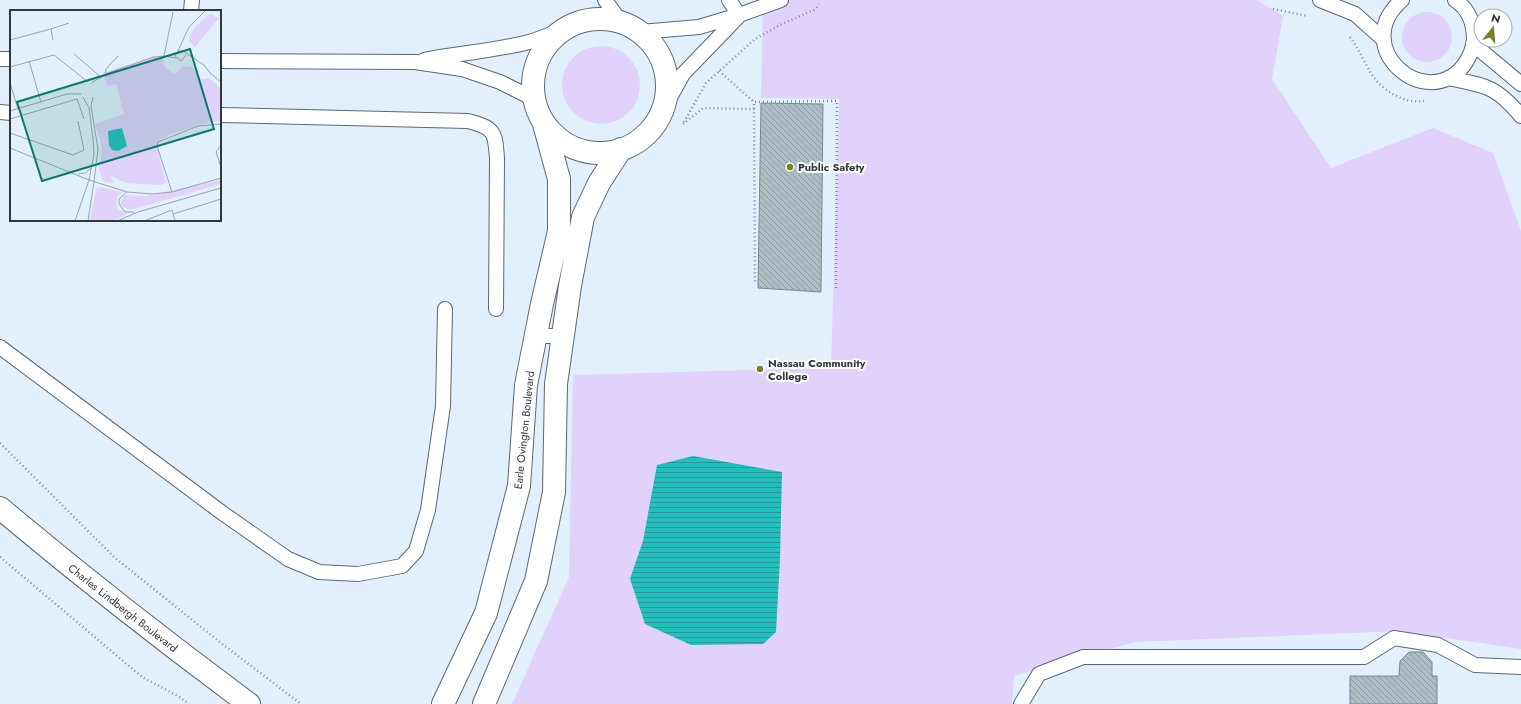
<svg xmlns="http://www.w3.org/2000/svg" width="1521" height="704" font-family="Jost,sans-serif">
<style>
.grass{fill:#e0d2fa}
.water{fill:url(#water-rules)}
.building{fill:url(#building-back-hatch);stroke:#77888e}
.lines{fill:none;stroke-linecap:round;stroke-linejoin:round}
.service-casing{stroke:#5d6873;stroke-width:16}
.minor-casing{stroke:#5d6873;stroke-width:24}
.tertiary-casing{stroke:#5d6873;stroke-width:24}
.path{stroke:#868f98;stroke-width:2.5;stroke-dasharray:1 3;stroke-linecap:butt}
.service{stroke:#fff;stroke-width:14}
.minor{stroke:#fff;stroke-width:22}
.tertiary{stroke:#fff;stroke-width:22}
.poi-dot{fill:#7a7f29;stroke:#fff;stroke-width:1.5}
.labels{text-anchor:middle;stroke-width:4;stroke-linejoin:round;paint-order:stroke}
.poi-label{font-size:11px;font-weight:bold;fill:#32373c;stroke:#fff;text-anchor:start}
.street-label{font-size:11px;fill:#32373c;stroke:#fff}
.inset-road{fill:none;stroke:#9ca5af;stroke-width:1}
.view{fill:#0f766e;fill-opacity:0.15;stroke:#0f766e;stroke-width:2}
.inset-edge{fill:none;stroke:#32373c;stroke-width:2}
</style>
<defs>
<pattern id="water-rules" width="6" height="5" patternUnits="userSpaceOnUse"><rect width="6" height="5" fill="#25bebc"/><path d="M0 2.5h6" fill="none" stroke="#219b9a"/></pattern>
<pattern id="building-back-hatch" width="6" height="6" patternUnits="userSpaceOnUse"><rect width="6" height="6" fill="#acbec4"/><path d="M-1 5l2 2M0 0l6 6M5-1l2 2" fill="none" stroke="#8d9ba0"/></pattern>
</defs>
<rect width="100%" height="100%" fill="#e2effc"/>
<!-- grass -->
<path class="grass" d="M763,0H1257L1283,16L1272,79L1331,168L1433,128L1493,153L1521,231V649L1399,631L1135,642L1014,676L1012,704H512L569,577L573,375L831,368L839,99L761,98Z
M1402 37a25 25 0 1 1 50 0a25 25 0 1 1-50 0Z
M562 85a39 39 0 1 1 78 0a39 39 0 1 1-78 0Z"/>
<!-- water -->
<path class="water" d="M693,456L782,472L780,559L776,632L763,644L691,645L645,624L630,579L643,541L657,465Z"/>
<!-- building -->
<path class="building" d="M761,103L823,104L821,292L758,288Z
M1409,652H1423L1432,662V676H1437V704H1350V676H1399L1400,661Z"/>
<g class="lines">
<!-- service casing -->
<g class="service-casing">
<path id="service" d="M605,0L620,21
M729,0L739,15
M1320,0L1355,14L1384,40
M1402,0C1348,47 1426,114 1464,65C1469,58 1473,49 1474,40C1474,24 1469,9 1455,0
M191,11L192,0
M640,32L699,27L739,15L781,0
M1473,44L1521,84
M0,59H11
M424,60C459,53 495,51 529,42C540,39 551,34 561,30
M220,61L415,62L462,69L500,82L534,99
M1448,78C1486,86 1495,85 1521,116
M0,112L11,113
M661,114L683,74L738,17
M220,115L468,121C495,128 495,132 497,158L496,309
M536,336H563
M0,347L221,512L288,559L319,572L358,574L402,566L416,551L428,510L443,406L445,309
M1021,704L1039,674L1083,657H1364L1394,638L1438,645L1475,665L1521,667"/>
</g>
<!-- minor casing -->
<g class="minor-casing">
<path id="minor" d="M533 86a67 67 0 1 1 134 0a67 67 0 1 1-134 0Z
M443,704L486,613L519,486L526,385L542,304L559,231V179L544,124
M484,704L536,581L554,492L556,384L570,286L583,217L599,183L621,149"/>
</g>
<!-- tertiary casing -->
<g class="tertiary-casing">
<path id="tertiary" d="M0,508C81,576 164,641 249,704"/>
</g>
<!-- path -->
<path class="path" d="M1273,9L1308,16
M1350,37C1358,48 1363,59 1369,70C1379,89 1403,104 1424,101
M719,71L754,102
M754,109V102L837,101L836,291
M684,122L706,83L755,39L782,24L816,9L819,4
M683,124L703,108L754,109L755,282
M0,443L114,557L221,643L301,704
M0,557L142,677L178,696L189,704"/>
<!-- service -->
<use href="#service" class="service"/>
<!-- minor -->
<use href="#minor" class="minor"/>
<!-- tertiary -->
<use href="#tertiary" class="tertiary"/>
</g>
<!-- markers -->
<g class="poi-dot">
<circle cx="790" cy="167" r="4"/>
<circle cx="760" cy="369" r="4"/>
</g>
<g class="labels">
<!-- poi labels -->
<g class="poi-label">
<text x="798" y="171">Public Safety</text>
<text x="768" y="367">Nassau Community<tspan x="768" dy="13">College</tspan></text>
</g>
<!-- street labels -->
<g class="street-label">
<text transform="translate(524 430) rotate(-84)" y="4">Earle Ovington Boulevard</text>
<text transform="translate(123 608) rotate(38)" y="4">Charles Lindbergh Boulevard</text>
</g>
</g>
<!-- overview -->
<g transform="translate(10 10)">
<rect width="211" height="211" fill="#e2effc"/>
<path d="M200,4L209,8L185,37L179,31V27L186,16ZM144,46L153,49L154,56L164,64L174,56L182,57L191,69L199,68L211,79V111L188,115L158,125L146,133L156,173L150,175L117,173L100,166L104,173L93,171L89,159L92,137L85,114L114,104L106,74L97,76L93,63ZM211,170V174L120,200L110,195L115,185L136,186ZM90,177L112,182L108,186L106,195L109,200L117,204L103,211H80L86,179Z" fill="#e0d2fa"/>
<path d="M112,118L117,136L108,141L102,140L99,135L98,121Z" fill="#25bebc"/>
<path class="inset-road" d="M41,19L59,13M0,30L41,19L43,30M168,41L179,17L196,0M64,44L92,68M176,45L171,51L165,46L168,41H173L194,55L200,63M154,46L163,2M19,51L31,92M0,57L44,45L78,72M199,62L211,72M95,65L96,59L108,46M0,73L8,99M81,73L98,63L144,47L154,46L166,48M83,87L81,96L88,139L84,172M0,101L57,84H71M0,109L67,89L74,109M0,123L63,145L74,140L68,111M211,135L206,142L211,157M0,138L79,170L84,144L83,129L79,98L73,87M68,164L75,163L81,158M117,182L109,189V194L115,202H124M162,182L147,136L148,132L188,116L211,114M163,204L211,189M65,211L79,170L117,182L142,184L162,182L211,168M78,211L84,172M107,211L128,202L211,178M134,211L162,200L165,211"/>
<path class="view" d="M180,39L204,119L32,171L7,92Z"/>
<rect width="211" height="211" class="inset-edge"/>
</g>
<!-- north arrow -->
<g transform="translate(1493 28) rotate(17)"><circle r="19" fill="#ffffff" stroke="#adafb1"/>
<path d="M0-3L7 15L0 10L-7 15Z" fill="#7a7f29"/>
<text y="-6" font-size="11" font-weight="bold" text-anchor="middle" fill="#32373c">N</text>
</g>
</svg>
